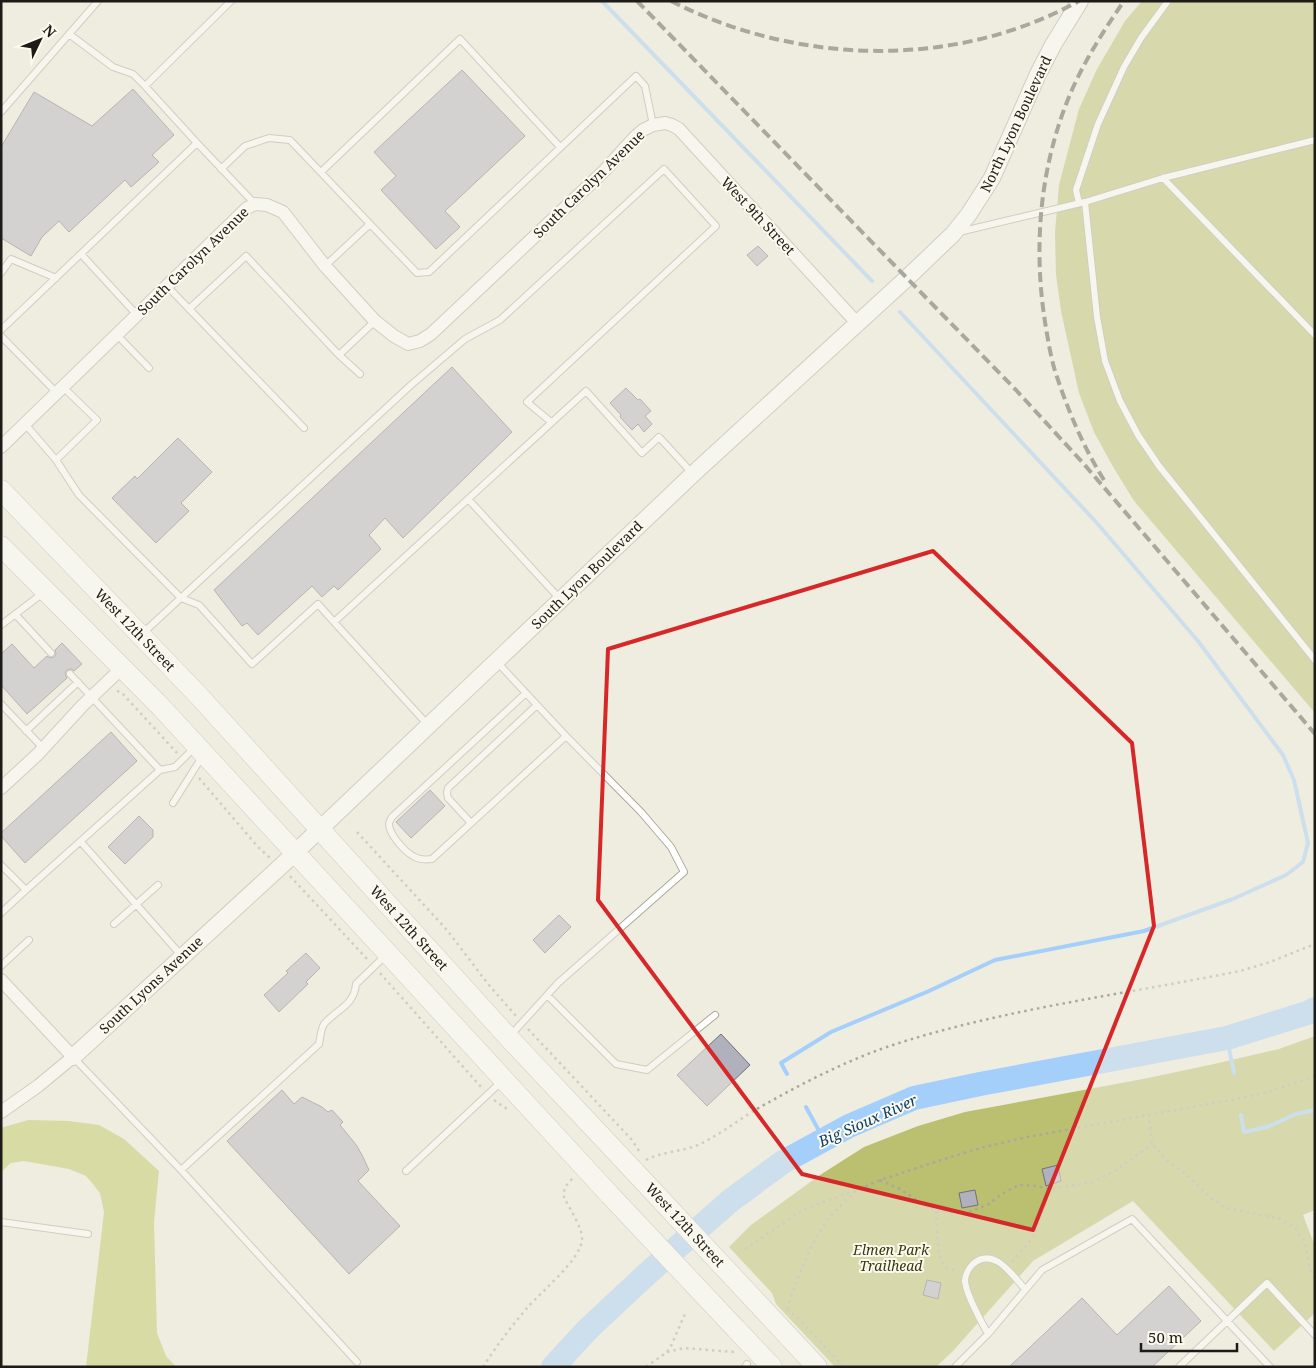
<svg xmlns="http://www.w3.org/2000/svg" width="1316" height="1368" font-family="'Noto Serif',serif">
<style>
.green{fill:#bac06f}
.forest{fill:#bec55e}
.lines{fill:none;stroke-linecap:round;stroke-linejoin:round}
.stream{stroke:#a5cffb;stroke-width:4}
.river{stroke:#a5cffb;stroke-width:24}
.building{fill:#b1b1bd;stroke:#70707b}
.service-casing{stroke:#aba99d;stroke-width:8}
.minor-casing{stroke:#aba99d;stroke-width:14}
.tertiary-casing{stroke:#aba99d;stroke-width:18}
.primary-casing{stroke:#aba99d;stroke-width:21}
.path{stroke:#aaa89e;stroke-width:2.5;stroke-dasharray:2.5 4;stroke-linecap:butt}
.service{stroke:#fff;stroke-width:6}
.minor{stroke:#fff;stroke-width:12}
.tertiary{stroke:#fff;stroke-width:16}
.primary{stroke:#fff;stroke-width:20}
.rail{stroke:#55544e;stroke-width:4;stroke-dasharray:10 5;stroke-linecap:butt}
.primary-bridge-casing{stroke:#aba99d;stroke-width:21;stroke-linecap:butt}
.primary-bridge{stroke:#fff;stroke-width:20}
.marked{fill:none;stroke:#d62828;stroke-width:4;stroke-linejoin:round}
.labels{text-anchor:middle;stroke-width:4;stroke-linejoin:round;paint-order:stroke}
.street-label{font-size:14px;fill:#1c1b17;stroke:#fcfaee}
.park-label{font-size:14px;font-style:italic;fill:#36380c;stroke:#fcfaee}
.water-label{font-size:15px;font-style:italic;fill:#0a3f6c;stroke:#fcfaee}
</style>
<rect width="100%" height="100%" fill="#efede0"/>
<!-- green -->
<path class="green" d="M1142,1H1315V713L1134,501L1112,465L1094,432L1079,393L1061,311L1056,275L1055,232L1059,185L1079,109L1097,69L1125,21Z
M1315,1036V1210L1303,1215L1315,1246V1313L1274,1351L1133,1201L1033,1261L953,1351L936,1367H835L776,1304L772,1293L729,1247L751,1225L820,1175L864,1147L918,1126L965,1112L1143,1079L1214,1064L1279,1049Z"/>
<!-- forest -->
<path class="forest" d="M28,1120L69,1121L99,1125L124,1139L159,1171L154,1222L157,1333L166,1356L176,1367H86L104,1212L100,1193L92,1183L86,1176L69,1169L24,1161L11,1163L1,1172V1128Z"/>
<g class="lines">
<!-- stream -->
<path class="stream" d="M602,1L872,281
M1227,1038L1234,1073
M787,1074L781,1063L831,1032L929,991L995,960L1144,931L1233,899L1286,875L1303,862L1308,843L1294,780L1283,755L1198,641L1096,522L900,312
M806,1107L824,1140
M1241,1115L1244,1132L1267,1127L1296,1114L1315,1110"/>
<!-- river -->
<path class="river" d="M553,1367L588,1329L648,1273L730,1201L783,1162L849,1126L914,1098L980,1084L1227,1038L1307,1013L1315,1009"/>
</g>
<!-- building -->
<path class="building" d="M462,70L525,136L445,211L460,227L436,249L381,190L396,176L374,152Z
M133,89L174,135L152,155L159,162L131,187L125,180L69,232L59,221L42,237L31,256L1,238V147L34,92L92,126Z
M758,246L768,256L757,266L747,255Z
M452,367L512,432L403,538L385,518L369,535L381,549L338,590L334,586L322,597L312,586L258,635L247,623L242,626L214,590Z
M626,388L638,400L640,399L651,411L645,416L652,424L644,432L638,424L632,430L620,417L621,415L610,403Z
M178,438L212,472L181,503L189,511L156,543L112,498L135,476L137,479Z
M62,643L82,664L74,671L71,669L67,670L65,673L67,678L27,714L1,685V654L12,644L34,668L47,656L50,658L54,657L56,654L55,650Z
M111,732L137,761L25,863L1,836V833Z
M430,790L445,806L411,838L396,822Z
M139,816L153,830V837L125,864L108,847Z
M559,915L571,927L545,953L533,940Z
M306,953L320,968L306,982L308,984L279,1012L264,995L288,973L286,971Z
M721,1034L750,1065L707,1106L677,1075Z
M282,1090L294,1104L302,1097L322,1107L328,1112L332,1110L343,1122L340,1125L357,1146L363,1157L369,1170L358,1181L400,1226L349,1274L227,1141Z
M1058,1165L1061,1181L1046,1186L1042,1169Z
M975,1190L978,1205L962,1208L959,1193Z
M927,1280L941,1283L938,1299L923,1295Z
M1169,1286L1201,1321L1152,1367H1009L1082,1298L1117,1335Z"/>
<g class="lines">
<!-- service casing -->
<g class="service-casing">
<path id="service" d="M69,34L113,67L133,74L145,86
M1,112L98,1
M197,143L145,86L231,1
M221,169L245,146L269,138L290,140L370,224
M321,172L460,39L560,147
M1163,178L1315,335
M1085,202L1163,178L1315,140
M1079,203L1076,190L1098,124L1124,67L1141,38L1168,1
M959,232L1085,202L1097,317L1105,361L1120,401L1138,435L1159,466L1315,660
M81,254L137,315
M325,266L370,224L417,273L429,272L636,76L645,86L653,125
M1,273L11,259L56,278
M167,286L304,428
M189,309L246,256L339,355
M1,330L197,143L255,204
M117,335L149,368
M1,336L57,393
M360,374L339,355L375,321
M25,424L56,460L97,420L63,387
M56,460L79,495L181,598L199,605L252,664L318,604L334,622L586,391L642,453L659,437L692,473
M468,499L560,599
M15,614L51,653
M334,622L428,725
M1,625L43,593
M143,633L411,385L465,339L500,320L664,169L716,226L527,402L551,422
M497,662L566,736L432,859C425,860 419,860 413,856C404,851 389,834 389,824C389,822 391,819 392,817L526,693
M70,674L160,770
M1,704L43,748
M26,731L78,682
M173,803L202,757
M471,823L448,798L447,793L448,788L537,705
M81,842L181,955
M1,865L26,890L160,770L175,767L195,747
M1,913L26,890
M114,924L158,885
M1,966L29,940
M547,995L616,1064L647,1070L715,1015
M510,1036L558,983L684,872L671,847L641,812L566,736
M73,1057L181,1170L357,1362
M181,1170L319,1044C320,1038 321,1029 324,1024C337,1009 354,1006 356,984L386,955
M406,1171L501,1082
M1,1222L88,1234
M988,1334C981,1321 966,1295 965,1281C965,1275 969,1268 973,1264C994,1246 1012,1275 1025,1289
M745,1367L747,1364
M955,1367L988,1334L1042,1270L1132,1219L1270,1367
M1179,1367L1267,1283L1315,1335"/>
</g>
<!-- minor casing -->
<g class="minor-casing">
<path id="minor" d="M1,447L247,208L255,204L267,205L283,212L325,266L375,321L394,336L408,344L420,341L431,334L605,170L635,137L643,130L653,125L665,123L672,125L679,129L857,323
M1,788L38,754L82,706L122,668
M1,980L73,1057L38,1086L1,1112"/>
</g>
<!-- tertiary casing -->
<g class="tertiary-casing">
<path id="tertiary" d="M73,1057L280,867L693,474L907,278L953,234L969,214L992,178L1038,74L1053,45L1080,1"/>
</g>
<!-- primary casing -->
<g class="primary-casing">
<path id="primary" d="M1,490L199,696L509,1038L635,1172
M1,546L161,707L609,1194
M761,1307L817,1367
M736,1329L772,1367"/>
</g>
<!-- path -->
<path class="path" d="M117,691L122,693L177,753
M199,778L258,847L270,858
M357,832L447,930L488,984L516,1016
M290,876L368,960
M380,973L481,1087
M528,1029L632,1140L639,1151
M494,1100L510,1111
M1149,1114L1152,1144L1167,1161L1186,1174L1211,1198L1226,1208L1281,1219L1295,1228L1305,1242L1311,1273L1315,1280
M646,1160C663,1151 683,1152 700,1144C719,1135 737,1121 755,1110C801,1084 848,1059 899,1043C1010,1008 1126,994 1240,971L1270,962L1315,944
M880,1180L900,1189L923,1204L936,1211L951,1213L969,1212L989,1204L1000,1195L1019,1185L1036,1186L1050,1189L1093,1182L1118,1169L1152,1144
M936,1211L939,1256L946,1268L958,1271
M745,1249L800,1212L812,1206L857,1190L880,1180L938,1161L980,1148L1027,1137L1242,1098L1268,1092L1315,1076
M1012,1262L1034,1236L1050,1189
M787,1309C798,1279 807,1248 826,1222C834,1211 846,1201 856,1191
M787,1309L798,1318L844,1367
M667,1352L684,1348L735,1352
M483,1367C496,1346 511,1327 527,1308C541,1292 581,1259 582,1240C583,1228 569,1208 564,1197C563,1188 567,1184 573,1178
M646,1367L667,1352L671,1346L685,1314"/>
<!-- service -->
<use href="#service" class="service"/>
<!-- minor -->
<use href="#minor" class="minor"/>
<!-- tertiary -->
<use href="#tertiary" class="tertiary"/>
<!-- primary -->
<use href="#primary" class="primary"/>
<!-- rail -->
<path class="rail" d="M637,1L1016,390L1083,463L1132,520L1315,734
M671,1C797,65 954,70 1079,1
M1104,480C1084,448 1069,413 1057,377C1051,360 1048,340 1045,322C1033,245 1040,165 1071,92C1085,60 1104,30 1124,1"/>
<!-- primary-bridge casing -->
<g class="primary-bridge-casing">
<path id="primary-bridge" d="M635,1172L761,1307
M609,1194L736,1329"/>
</g>
<!-- primary-bridge -->
<use href="#primary-bridge" class="primary-bridge"/>
</g>
<!-- marked area -->
<path d="M0 0H1316V1368H0ZM933,551L1132,743L1154,926L1033,1230L802,1174L598,900L608,649Z" fill="#efede0" fill-opacity=".55" fill-rule="evenodd"/>
<path class="marked" d="M933,551L1132,743L1154,926L1033,1230L802,1174L598,900L608,649Z"/>
<g class="labels">
<!-- street labels -->
<g class="street-label">
<text transform="translate(1016 124) rotate(-65)" y="5">North Lyon Boulevard</text>
<text transform="translate(589 184) rotate(-44)" y="5">South Carolyn Avenue</text>
<text transform="translate(758 216) rotate(47)" y="5">West 9th Street</text>
<text transform="translate(193 261) rotate(-44)" y="5">South Carolyn Avenue</text>
<text transform="translate(587 575) rotate(-44)" y="5">South Lyon Boulevard</text>
<text transform="translate(135 630) rotate(46)" y="5">West 12th Street</text>
<text transform="translate(409 928) rotate(48)" y="5">West 12th Street</text>
<text transform="translate(151 985) rotate(-43)" y="5">South Lyons Avenue</text>
<text transform="translate(685 1225) rotate(47)" y="5">West 12th Street</text>
</g>
<!-- park labels -->
<g class="park-label">
<text x="891" y="1255">Elmen Park<tspan x="891" dy="16">Trailhead</tspan></text>
</g>
<!-- water labels -->
<g class="water-label">
<text transform="translate(868 1121) rotate(-24)" y="5">Big Sioux River</text>
</g>
</g>
<!-- border -->
<rect width="1316" height="1368" fill="none" stroke="#1c1b17" stroke-width="5"/>
<!-- north arrow -->
<g transform="translate(40 40) rotate(47)" stroke="#fcfaee" stroke-width="4" paint-order="stroke">
<path d="M0-4L9 19L0 12L-9 19Z" fill="#1c1b17"/>
<text y="-8" font-size="14" font-weight="bold" text-anchor="middle" fill="#1c1b17">N</text>
</g>
<!-- scale -->
<path d="M1141 1343v8h96v-8" fill="none" stroke="#1c1b17" stroke-width="2.5"/>
<text x="1148" y="1343" font-size="15" fill="#1c1b17" stroke="#fcfaee" stroke-width="4" paint-order="stroke">50 m</text>
</svg>
